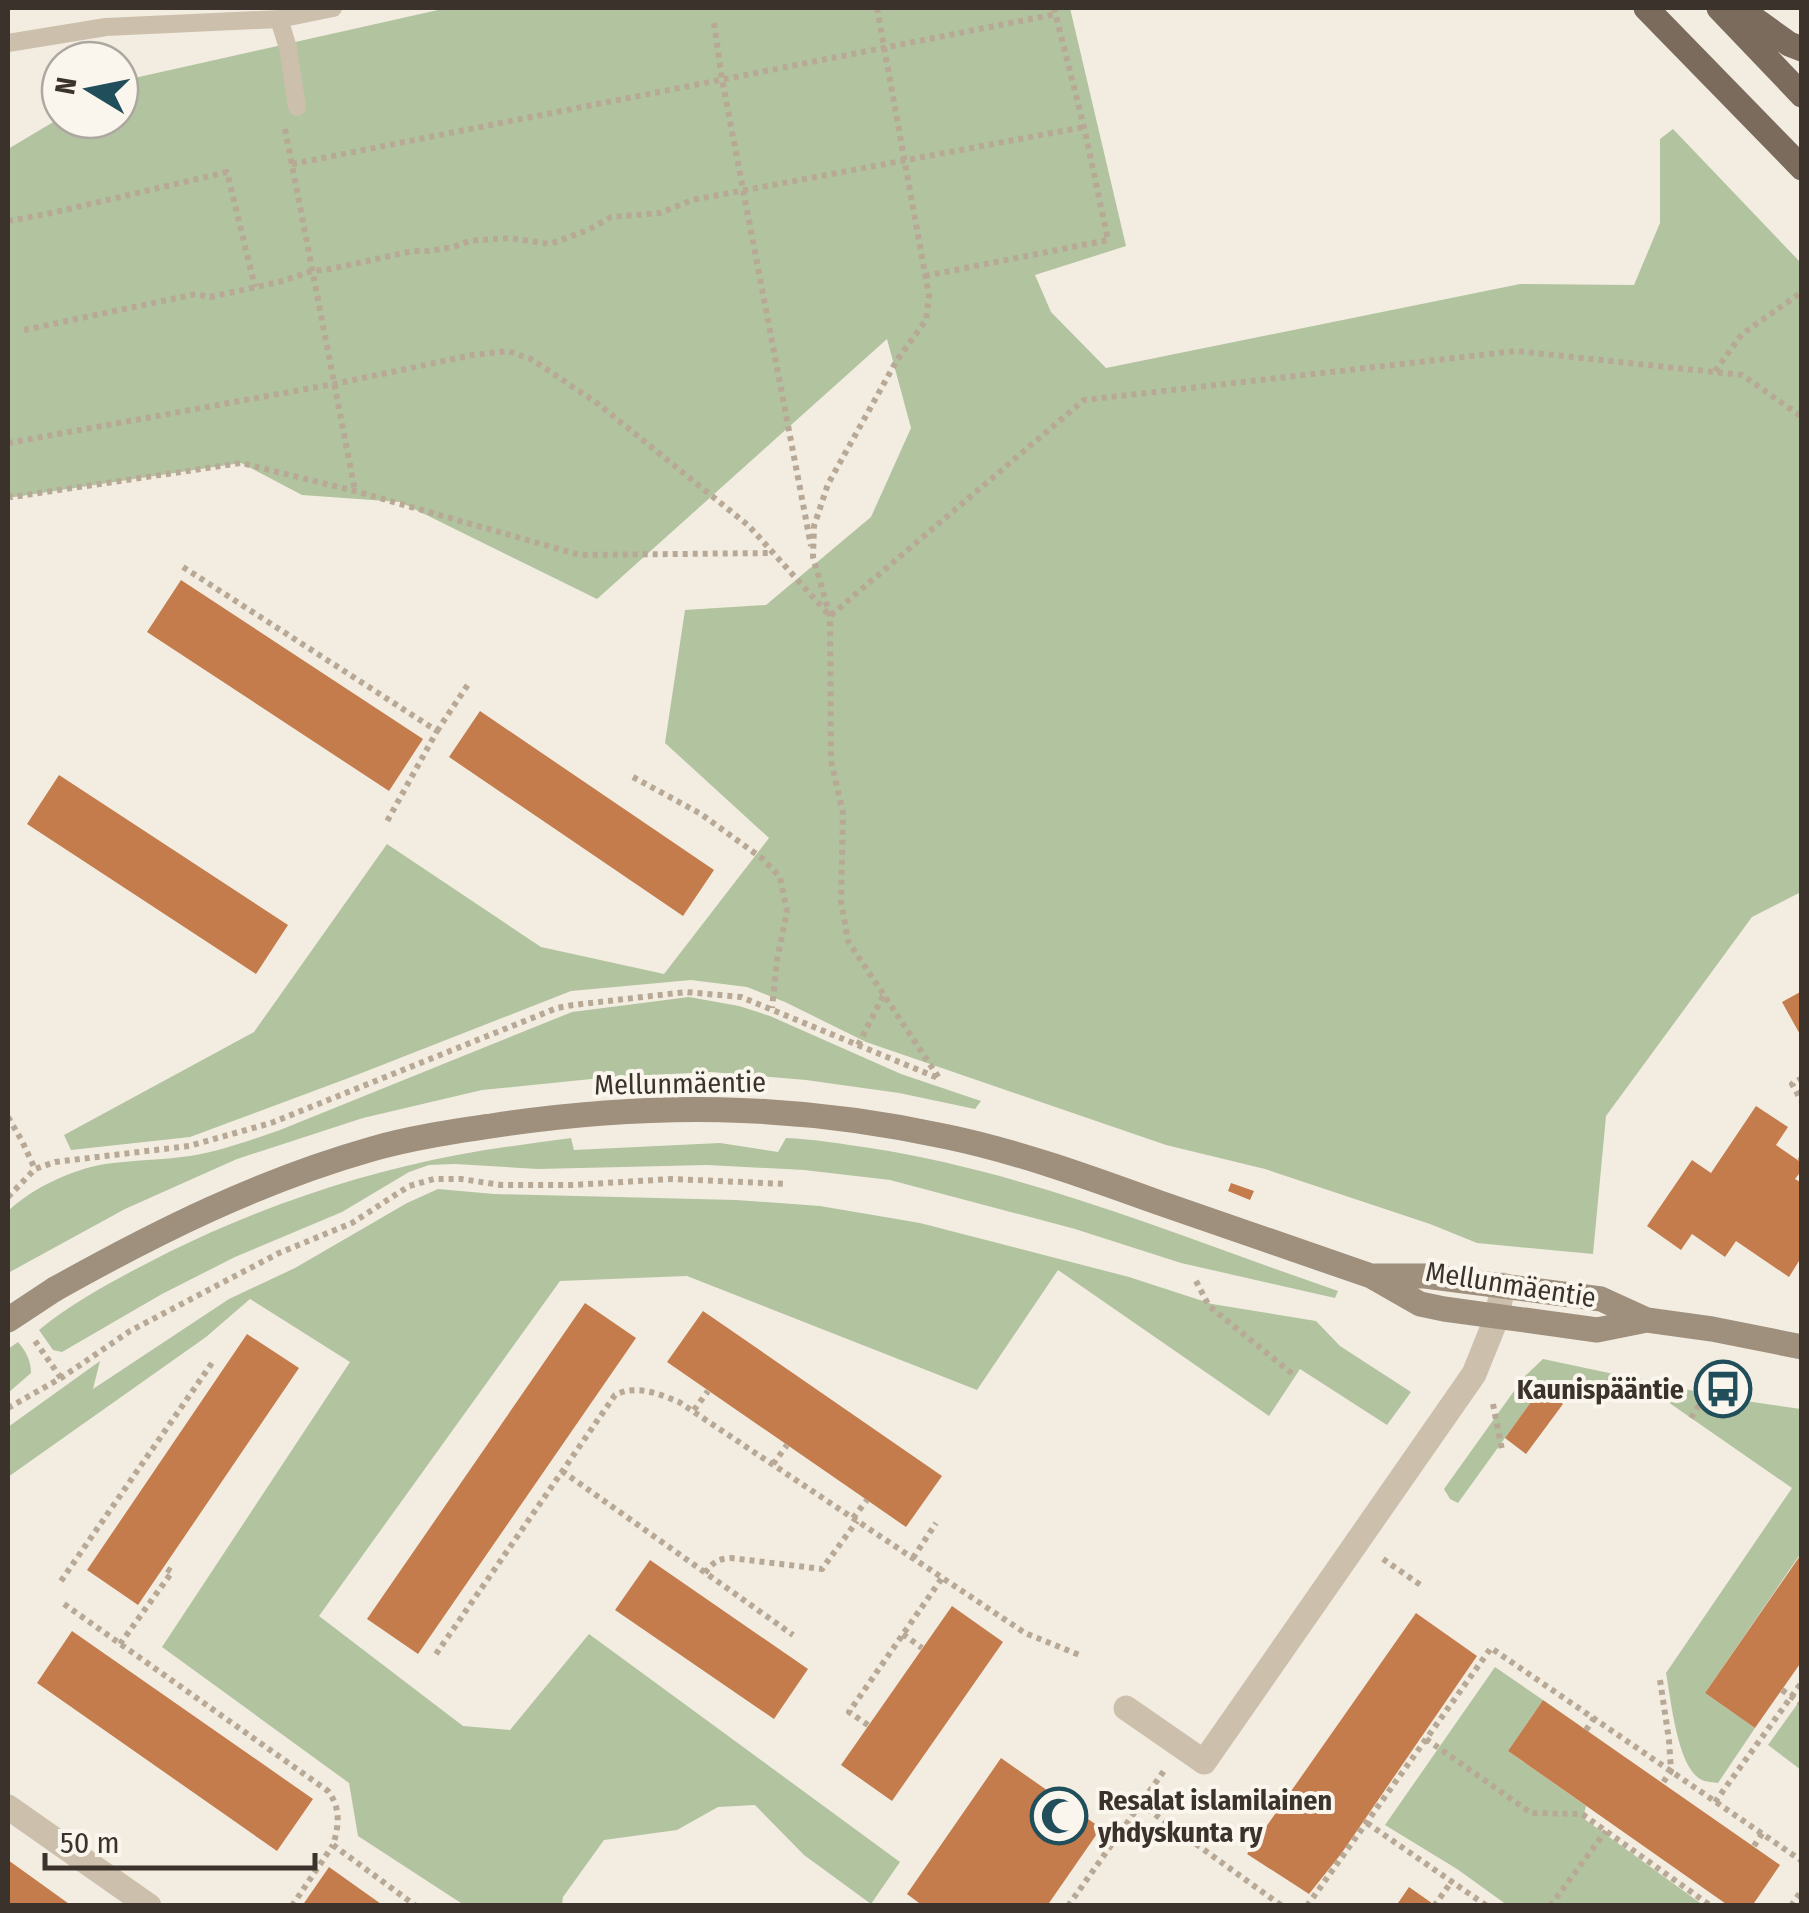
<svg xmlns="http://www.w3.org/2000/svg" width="1809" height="1913" font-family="'Fira Sans Condensed',sans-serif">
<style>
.green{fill:#b2c3a0}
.building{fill:#c47c4d}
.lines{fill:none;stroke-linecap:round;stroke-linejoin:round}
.path{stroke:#b8a996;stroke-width:6;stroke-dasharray:5 5;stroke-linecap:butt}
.service{stroke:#ccbfac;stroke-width:18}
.minor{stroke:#ccbfac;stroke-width:25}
.secondary{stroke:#9f8f7d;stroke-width:25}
.primary{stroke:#7b6b5c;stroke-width:25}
.secondary-bridge{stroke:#9f8f7d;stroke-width:25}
.labels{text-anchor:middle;stroke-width:8;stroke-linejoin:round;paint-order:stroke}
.street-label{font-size:28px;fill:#3a322b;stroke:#faf6ed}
.poi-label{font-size:28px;font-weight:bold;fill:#3a322b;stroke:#faf6ed;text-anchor:end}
</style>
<rect width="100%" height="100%" fill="#f3ede1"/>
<!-- green -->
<path class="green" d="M447,8H1070L1126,246L1035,275L1051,312L1106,368L1520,284L1634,285L1660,223V139L1673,129L1801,263V892L1752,917L1606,1116L1593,1254L1477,1243L1430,1224L1265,1169L1166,1145L866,1042L785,1002L747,987L691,980L571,991L354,1076L190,1137L71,1150L64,1135L254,1032L387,844L541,947L664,974L769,838L665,743L685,610L766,605L871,517L911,428L887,339L597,599L400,502L302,495L241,463L8,498V149L60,118V120H120L121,81Z
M689,997L739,1006L770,1016L901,1074L981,1101L975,1109L899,1093L806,1080L711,1072L611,1077L482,1090L363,1118L237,1159L125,1209L8,1273V1211C33,1188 70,1170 105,1164C133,1160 162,1160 190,1156C221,1151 251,1140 280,1130L572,1012Z
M571,1138L574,1150L720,1143L778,1152L786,1138C814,1139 842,1144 870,1148C1032,1173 1184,1238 1338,1291L1335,1298L1181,1263L1075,1229L890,1180L804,1170L707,1165L538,1169L455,1164L429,1165L409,1172L342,1212L235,1257L162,1294L62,1352L53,1350L39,1330C78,1298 124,1275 169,1252C261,1207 357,1174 457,1155C495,1148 533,1143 571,1138Z
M438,1189L494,1194L736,1200L820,1206L920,1223L1129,1277L1212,1304L1316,1321L1340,1346L1411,1392L1387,1425L1300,1369L1269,1416L1058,1270L977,1390L687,1276L560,1281L319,1616L463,1726L510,1730L589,1634L900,1862L871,1904L804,1855L755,1805L718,1807L677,1830L604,1840L563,1897L562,1905H464L358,1836L349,1783L162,1647L350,1362L250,1299L206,1337L8,1477V1427L100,1361L93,1389L229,1299L295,1268L407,1203Z
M18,1342C26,1351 31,1361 31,1373L8,1393V1349Z
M1543,1359L1732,1399L1801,1409V1553L1705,1693L1755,1728L1718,1783C1714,1782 1706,1782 1702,1780C1677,1768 1671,1698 1666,1673L1792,1488L1668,1402L1546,1381L1458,1503L1450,1499L1444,1489L1524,1377Z
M1495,1667L1543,1700L1508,1751L1586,1806L1583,1818L1703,1905H1507L1457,1869L1385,1825Z
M1801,1699V1770L1768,1745Z"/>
<!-- building -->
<path class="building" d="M181,580L423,739L389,791L147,632Z
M480,711L714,870L683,916L449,757Z
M59,775L288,925L256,974L27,824Z
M1802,991V1038L1782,1002Z
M1756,1106L1788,1127L1776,1145L1802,1163V1170L1795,1179L1802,1183V1262L1799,1261L1789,1277L1736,1241L1725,1257L1692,1234L1681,1250L1647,1226L1692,1160L1711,1173Z
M1231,1183L1254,1191L1250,1200L1228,1191Z
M585,1303L636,1338L418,1654L367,1619Z
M703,1311L942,1476L906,1527L667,1362Z
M247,1334L299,1368L138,1605L87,1570Z
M1712,1370L1735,1375L1734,1383L1710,1379Z
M1541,1388L1563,1404L1526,1454L1505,1438Z
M1802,1553V1661L1755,1728L1705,1693Z
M650,1560L808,1669L774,1719L615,1610Z
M952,1606L1003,1642L892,1801L841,1765Z
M1416,1613L1477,1656L1341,1854L1309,1894L1247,1854Z
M72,1631L313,1799L277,1851L37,1683Z
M1543,1700L1780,1865L1752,1906H1729L1508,1751Z
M1001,1758L1101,1828L1047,1906H923L907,1894Z
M8,1860L72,1906H8Z
M329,1867L367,1894L384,1906H302Z
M1409,1887L1436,1906H1396Z"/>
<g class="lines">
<!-- path -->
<path class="path" d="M877,8L929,296L926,320L897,360L828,484L814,526L813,557L830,616L831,761L843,813L841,901L848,941L939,1078
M714,23L722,79L811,546
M285,129L355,491
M292,164L1056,14
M8,221L47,214L227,172L255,287
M925,276L1108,240L1084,127L1054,8
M24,330L196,294L210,297L279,282L312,271L330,269L413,251H429L453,247L469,241L509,238L550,244L588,230L611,217L660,213L692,200L1084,127
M1715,371L1742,334L1802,292
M8,443L334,384L473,355L508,351L531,359L597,403L749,526L830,616L1084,400L1516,351L1742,375L1802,417
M8,495L12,497L241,463L355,491L580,555L772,553
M183,567L437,731L385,825
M437,731L469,683
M633,777L701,814L763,859L780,877L787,912L777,960L772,1008
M858,1045L883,996
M1802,1078L1792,1084L1802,1102
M8,1117L22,1141L35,1169
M1799,1161L1802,1159
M8,1197L35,1169L55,1162L189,1146L271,1123L557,1008L573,1005L686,992L741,997L938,1078
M1196,1281L1209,1306L1295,1376
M35,1341L61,1378
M1493,1404L1502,1450
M8,1408L61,1378L130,1331L279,1253L352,1223L409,1186L434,1179H461L501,1185H572L672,1179L787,1184
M694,1410L708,1391
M1691,1418L1711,1386
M773,1464L787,1445
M562,1471L793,1635
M853,1518L867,1500
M913,1558L936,1523
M1383,1559L1422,1586
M705,1573C713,1562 718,1559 731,1558L822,1569L857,1521
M61,1581L214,1360
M64,1604L328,1791C341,1808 339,1826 333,1845L416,1906
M903,1634L922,1648
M120,1644L172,1572L164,1567
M436,1654L615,1395C636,1384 659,1394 679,1402L1025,1633L1082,1656
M1660,1680L1669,1740L1671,1771L1662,1784
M1782,1690L1802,1704
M868,1725L849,1712L942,1578
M1586,1730L1594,1718
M1426,1739L1531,1813L1582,1814L1711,1906
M1715,1802L1802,1682
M1139,1803L1282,1906
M1367,1823L1487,1906
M1754,1846L1763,1832
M292,1906L333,1845
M1068,1906L1166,1768
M1307,1906L1491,1648L1802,1861
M1434,1906L1452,1881
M1550,1906L1606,1831
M1791,1906L1802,1890"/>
<!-- service -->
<path class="service" d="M279,19L288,48L297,107
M8,43L106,27L279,19L333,8"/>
<!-- minor -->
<path class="minor" d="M1126,1708L1204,1762L1474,1374L1497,1317L1503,1285
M8,1807L149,1906"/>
<!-- secondary -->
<path class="secondary" d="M1375,1276H1425L1601,1299L1647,1320L1712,1329L1802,1347
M55,1289C157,1232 259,1181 372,1149C410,1138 451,1132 491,1126C648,1102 792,1103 948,1137C1019,1152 1088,1177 1157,1202C1228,1227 1300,1251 1371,1276L1420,1304L1444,1309L1597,1330L1647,1320"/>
<!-- primary -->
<path class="primary" d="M1646,8L1802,168
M1719,8L1802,95
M1739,8L1789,44L1802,49"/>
<!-- secondary-bridge -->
<path class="secondary-bridge" d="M8,1320L55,1289"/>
</g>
<!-- icons -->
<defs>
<g id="bus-ring" transform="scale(2.875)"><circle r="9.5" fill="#faf6ed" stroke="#204f5b" stroke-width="1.5"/><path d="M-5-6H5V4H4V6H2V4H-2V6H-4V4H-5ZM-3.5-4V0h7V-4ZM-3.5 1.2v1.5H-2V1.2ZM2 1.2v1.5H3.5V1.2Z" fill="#204f5b"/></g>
<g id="mosque-ring" transform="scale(2.875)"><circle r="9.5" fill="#faf6ed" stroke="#204f5b" stroke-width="1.5"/><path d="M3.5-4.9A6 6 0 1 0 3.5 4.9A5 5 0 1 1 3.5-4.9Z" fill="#204f5b"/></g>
</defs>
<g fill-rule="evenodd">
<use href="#bus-ring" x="1723" y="1389"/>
<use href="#mosque-ring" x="1059" y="1816"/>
</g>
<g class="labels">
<!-- street labels -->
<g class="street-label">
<text transform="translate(680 1083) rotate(-1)" y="10">Mellunmäentie</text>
<text transform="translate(1511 1284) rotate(9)" y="10">Mellunmäentie</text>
</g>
<!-- poi labels -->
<g class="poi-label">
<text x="1684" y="1399">Kaunispääntie</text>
<text x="1098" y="1810" text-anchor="start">Resalat islamilainen<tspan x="1098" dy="32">yhdyskunta ry</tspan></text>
</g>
</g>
<!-- border -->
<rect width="1809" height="1913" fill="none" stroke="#3a322b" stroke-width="20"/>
<!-- north arrow -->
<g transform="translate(90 90) rotate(280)"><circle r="48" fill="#faf6ed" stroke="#ada89f" stroke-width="2.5"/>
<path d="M0-8L18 38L0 25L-18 38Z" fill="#204f5b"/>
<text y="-15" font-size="28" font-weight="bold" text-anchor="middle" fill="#3a322b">N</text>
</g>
<!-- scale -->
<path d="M45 1853v15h270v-15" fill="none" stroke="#3a322b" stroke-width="5"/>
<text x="60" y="1853" font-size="30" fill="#3a322b" stroke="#faf6ed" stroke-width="8" paint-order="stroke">50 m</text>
</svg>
